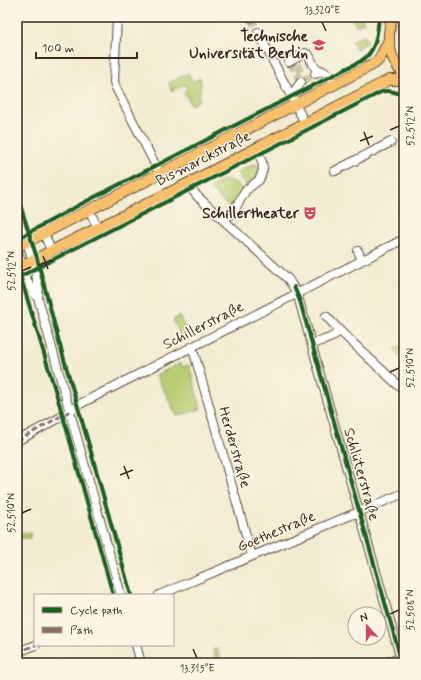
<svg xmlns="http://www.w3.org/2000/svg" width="421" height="680" font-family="Mynerve,sans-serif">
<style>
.green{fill:#b5cc71;stroke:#787b48}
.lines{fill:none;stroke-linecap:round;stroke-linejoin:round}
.minor-tunnel{stroke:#cec5ae;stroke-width:8;stroke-dasharray:8 4;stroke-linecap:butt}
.minor-casing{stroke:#574739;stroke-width:10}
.major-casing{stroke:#574739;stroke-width:12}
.minor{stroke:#fff;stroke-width:8}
.major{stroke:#f7c06c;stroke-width:10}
.quiet{stroke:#8d6e63;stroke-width:3;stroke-dasharray:6 3;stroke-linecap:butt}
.cycleway-casing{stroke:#fcf5e5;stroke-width:6}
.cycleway{stroke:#1b5e20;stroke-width:4}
.ticks{fill:none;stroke:#3b2a1e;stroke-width:1.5}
.labels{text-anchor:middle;stroke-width:3;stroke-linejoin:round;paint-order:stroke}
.poi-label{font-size:15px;font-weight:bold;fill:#3b2a1e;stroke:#fcf5e5;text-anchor:end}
.street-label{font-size:15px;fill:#3b2a1e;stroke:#fcf5e5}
.neatline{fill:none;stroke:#3b2a1e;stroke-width:1.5}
.ticks-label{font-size:10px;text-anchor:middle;fill:#3b2a1e}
</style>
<rect width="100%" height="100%" fill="#fcf5e5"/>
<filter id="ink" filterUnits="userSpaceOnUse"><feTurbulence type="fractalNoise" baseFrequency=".025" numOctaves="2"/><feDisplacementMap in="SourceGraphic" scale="8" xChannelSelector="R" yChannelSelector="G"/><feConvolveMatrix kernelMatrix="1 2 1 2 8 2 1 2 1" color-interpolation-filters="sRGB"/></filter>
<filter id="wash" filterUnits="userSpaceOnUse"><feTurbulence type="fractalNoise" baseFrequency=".012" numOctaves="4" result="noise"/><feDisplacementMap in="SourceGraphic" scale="16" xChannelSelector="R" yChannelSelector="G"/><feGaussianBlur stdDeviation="0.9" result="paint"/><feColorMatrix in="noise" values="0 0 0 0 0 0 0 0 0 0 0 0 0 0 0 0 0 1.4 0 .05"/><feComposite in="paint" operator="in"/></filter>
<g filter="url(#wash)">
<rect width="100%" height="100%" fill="#f3ecd2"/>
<!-- green -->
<path class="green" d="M351,17H361L364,22L356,26Z
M399,17H402L404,19V59C397,45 397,32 399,17Z
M364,35L368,42L356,49L352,41Z
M188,73L193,82L200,78L201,84L199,100L191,105L184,91L187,89L185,84L172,91L169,83Z
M255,164L258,166L260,170L257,178L248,185C242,184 240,178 239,172Z
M223,180L235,182L242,189L241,192L233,205L228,206L211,190L212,186Z
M179,316L189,335L182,339L173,320Z
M404,344V355L400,358L395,349Z
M181,363L182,367L189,365L201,409L177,416L156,375Z
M17,533H30V538H17Z
M217,649L221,663H217L213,650Z"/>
</g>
<g filter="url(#ink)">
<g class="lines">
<!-- minor-tunnel -->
<path class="minor-tunnel" d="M251,18L258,32
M291,63L301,82L315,74
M295,70L310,63"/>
<!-- minor casing -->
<g class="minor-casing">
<path id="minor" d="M117,17L114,82L116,88L160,174
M250,17L251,18
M258,32L305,123
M309,55L315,68L323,71
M289,62L305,53L309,55
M315,74L323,71L330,76L334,84
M294,100L293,93L301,82
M335,171L391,142
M187,184L198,197L288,279L297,293L402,663
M89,210L98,228
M17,215C25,237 40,274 38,298L121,595
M224,221L235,209L246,190L259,180L261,176L263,169L262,162L257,148
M44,233L51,251
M17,248C22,265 25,284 38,298
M358,251L362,260
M340,331L399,386
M312,344L330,338L340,331L326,316
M191,347L194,353L252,556
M17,441L63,416L78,405L404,239
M159,595L404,493
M136,645L141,663
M17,652L36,645
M383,663L404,657"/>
</g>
<!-- major casing -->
<g class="major-casing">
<path id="major" d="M392,17C386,40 388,57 404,75
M17,247L374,64L380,58L388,42
M17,268L187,184L379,85L389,80H404"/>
</g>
<!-- minor -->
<use href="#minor" class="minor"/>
<!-- major -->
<use href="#major" class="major"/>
<!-- quiet -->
<path class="quiet" d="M399,386L404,390
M17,441L70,411
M17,652L36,645"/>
<!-- cycleway casing -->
<g class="cycleway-casing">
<path id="cycleway" d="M17,195L37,258L59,342L91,452L131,595
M17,239L81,204L361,61C377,51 377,34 379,17
M17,265L63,416L113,595
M17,278L381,92C389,89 397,93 404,96
M294,287L300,301L402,663"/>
</g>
<!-- cycleway -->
<use href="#cycleway" class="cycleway"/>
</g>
</g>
<!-- ticks -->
<path class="ticks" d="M322,22L326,31M390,130L399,126M364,132L369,145M360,141L373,136M43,256L48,269M39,265L52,260M22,271L31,267M390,372L399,368M124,466L129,479M120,475L133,470M22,513L31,509M390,614L399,610M193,649L197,658"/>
<!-- icons -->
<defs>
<g id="university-bare" transform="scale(1.08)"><path d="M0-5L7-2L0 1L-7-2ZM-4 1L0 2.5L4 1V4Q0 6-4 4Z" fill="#d1495b" stroke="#fcf5e5" stroke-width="2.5" paint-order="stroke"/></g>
<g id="theatre-bare" transform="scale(1.08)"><path d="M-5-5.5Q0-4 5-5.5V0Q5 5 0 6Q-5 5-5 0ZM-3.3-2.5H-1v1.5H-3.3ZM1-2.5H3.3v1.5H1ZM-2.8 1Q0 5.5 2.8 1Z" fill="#d1495b" stroke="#fcf5e5" stroke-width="2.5" paint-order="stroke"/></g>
</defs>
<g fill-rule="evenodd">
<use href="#university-bare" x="319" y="45"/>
<use href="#theatre-bare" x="310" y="213"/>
</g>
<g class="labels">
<!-- poi labels -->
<g class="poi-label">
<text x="308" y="41">Technische<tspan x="308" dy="17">Universität Berlin</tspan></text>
<text x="299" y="218">Schillertheater</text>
</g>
<!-- street labels -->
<g class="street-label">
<text transform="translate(203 158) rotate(-27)" y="5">Bismarckstraße</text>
<text transform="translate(203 325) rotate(-27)" y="5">Schillerstraße</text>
<text transform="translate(235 447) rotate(74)" y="5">Herderstraße</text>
<text transform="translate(362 474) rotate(74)" y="5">Schlüterstraße</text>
<text transform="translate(276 531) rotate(-23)" y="5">Goethestraße</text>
</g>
</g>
<!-- margin -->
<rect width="421" height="680" fill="none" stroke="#fcf5e5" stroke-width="44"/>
<!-- legend -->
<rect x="34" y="594" width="140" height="52" fill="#fcf5e5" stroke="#afa495"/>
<rect x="42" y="607" width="20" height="6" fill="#1b5e20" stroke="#afa495"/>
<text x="70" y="614" font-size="12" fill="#3b2a1e">Cycle path</text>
<rect x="42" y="627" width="20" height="6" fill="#8d6e63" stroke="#afa495"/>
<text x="70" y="634" font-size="12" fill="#3b2a1e">Path</text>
<!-- north arrow -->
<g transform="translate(367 626) rotate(339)"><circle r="19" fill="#fcf5e5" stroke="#afa495"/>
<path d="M0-3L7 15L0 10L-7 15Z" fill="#d1495b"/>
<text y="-6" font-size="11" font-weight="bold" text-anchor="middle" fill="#3b2a1e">N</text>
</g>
<!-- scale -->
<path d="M36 52v6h101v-6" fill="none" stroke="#3b2a1e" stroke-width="2"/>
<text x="42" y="52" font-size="12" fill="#3b2a1e" stroke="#fcf5e5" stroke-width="3" paint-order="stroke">100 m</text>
<rect x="22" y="22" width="377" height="636" class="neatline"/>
<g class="ticks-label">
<text x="322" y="14">13.320°E</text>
<text transform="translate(410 126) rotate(-90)" y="4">52.512°N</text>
<text transform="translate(11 271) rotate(-90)" y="4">52.512°N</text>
<text transform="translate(410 368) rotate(-90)" y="4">52.510°N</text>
<text transform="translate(11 513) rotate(-90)" y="4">52.510°N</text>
<text transform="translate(410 610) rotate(-90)" y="4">52.508°N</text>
<text x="197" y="672">13.315°E</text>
</g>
</svg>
